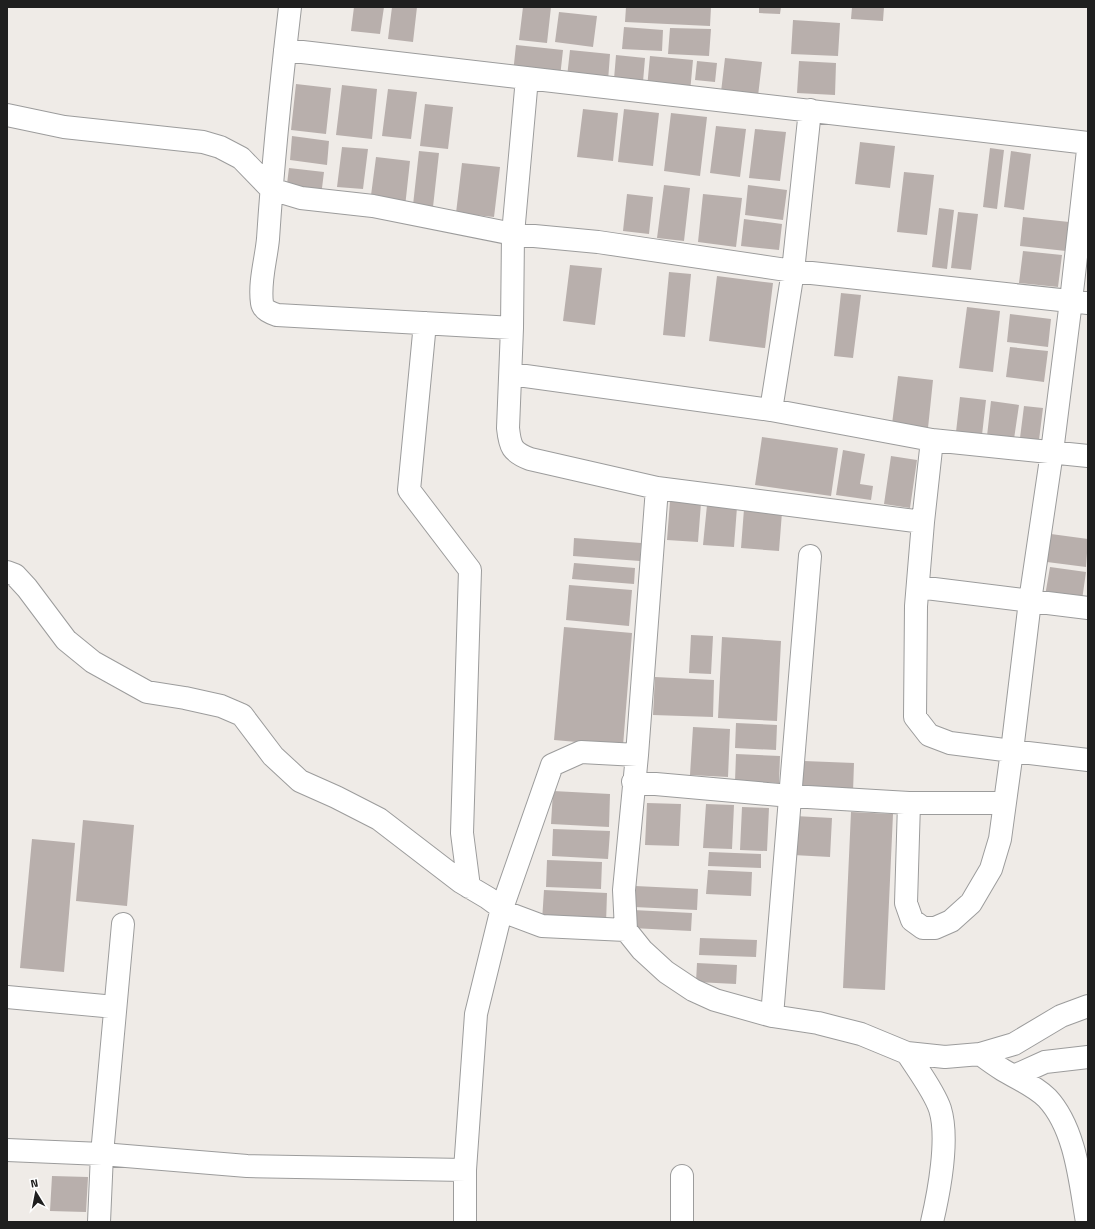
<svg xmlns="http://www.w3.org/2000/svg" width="1095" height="1229" font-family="'Titillium Web',sans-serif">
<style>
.building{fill:#b8afac}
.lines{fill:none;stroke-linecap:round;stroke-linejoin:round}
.minor-casing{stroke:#9c9c9c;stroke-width:24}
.minor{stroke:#fff;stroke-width:22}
</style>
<rect width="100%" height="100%" fill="#efebe7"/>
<!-- building -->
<path class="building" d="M354,7H384L380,34L351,31Z
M392,7H417L413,42L388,39Z
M523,7H551L547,43L519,40Z
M626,7H711L710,26L625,22Z
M759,7H781L780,14L759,13Z
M852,7H884L883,21L851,19Z
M559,12L597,16L593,47L555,42Z
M793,20L840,23L838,56L791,54Z
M624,27L663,30L662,51L622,49Z
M670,28L711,29L709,56L668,54Z
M516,45L563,50L560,77L513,73Z
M570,50L610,54L608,81L567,77Z
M616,55L645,58L643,82L614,79Z
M650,56L693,60L690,92L647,88Z
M725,58L762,62L758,96L721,92Z
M697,61L717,63L715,82L695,80Z
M799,61L836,63L835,95L797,93Z
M296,84L331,88L326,134L291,130Z
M342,85L377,89L372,139L336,135Z
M388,89L417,92L411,139L382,136Z
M425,104L453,107L448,149L420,146Z
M583,109L618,113L613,161L577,157Z
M624,109L659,113L653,166L618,162Z
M671,113L707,117L700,176L664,171Z
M716,126L746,129L740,177L710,173Z
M755,129L786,132L780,181L749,178Z
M292,136L329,141L327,165L290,160Z
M860,142L895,146L890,188L855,184Z
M342,147L368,149L363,189L337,187Z
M990,148L1004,150L997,209L983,207Z
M419,151L439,153L433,207L413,205Z
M1011,151L1031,154L1024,210L1004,207Z
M376,157L410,161L405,207L370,203Z
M462,163L500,167L494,217L456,213Z
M289,168L324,172L321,196L286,192Z
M904,172L934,175L927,235L897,232Z
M664,185L690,188L684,241L657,238Z
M748,185L787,190L783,220L745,215Z
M627,194L653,197L649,234L623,231Z
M703,194L742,198L736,247L698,242Z
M939,208L954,210L947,269L932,267Z
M958,212L978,214L971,270L951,268Z
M1023,217L1069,222L1066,251L1020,246Z
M744,219L782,224L779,250L741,246Z
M1023,251L1062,255L1058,287L1019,283Z
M570,265L602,268L595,325L563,321Z
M669,272L691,274L685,337L663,335Z
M717,276L773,283L765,348L709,341Z
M841,293L861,295L853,358L834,356Z
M967,307L1000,311L993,372L959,368Z
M1010,314L1051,319L1048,347L1007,342Z
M1010,347L1048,351L1044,382L1006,377Z
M898,376L933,380L928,428L892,424Z
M960,397L986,400L982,435L956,432Z
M991,401L1019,405L1014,439L987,436Z
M1024,406L1043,408L1039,440L1020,438Z
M762,437L838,448L831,496L755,485Z
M843,450L865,454L860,484L873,486L871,500L836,495Z
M891,456L917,460L910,508L884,504Z
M670,501L701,503L698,542L667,540Z
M707,505L737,507L734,547L703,545Z
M744,509L782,512L779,551L741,548Z
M1051,534L1088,539L1086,567L1047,562Z
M574,538L641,543L640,561L573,556Z
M574,563L635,568L634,584L572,579Z
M1050,567L1086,572L1082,600L1045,596Z
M569,585L632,590L629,626L566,620Z
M564,627L632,633L623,746L554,740Z
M691,635L713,636L711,674L689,673Z
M722,637L781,641L777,721L718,718Z
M655,677L714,680L713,717L653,715Z
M736,723L777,725L776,750L735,748Z
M693,727L730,729L728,777L690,775Z
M736,754L780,756L779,783L735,781Z
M804,761L854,763L853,792L802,790Z
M553,791L610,794L609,827L551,824Z
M647,803L681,804L679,846L645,845Z
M706,804L734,805L732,849L703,848Z
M742,807L769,808L767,851L740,850Z
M851,812L893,814L885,990L843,988Z
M795,816L832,818L830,857L793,855Z
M83,820L134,825L127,906L76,901Z
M553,829L610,831L608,859L552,856Z
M32,839L75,843L64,972L20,968Z
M709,852L761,854V868L708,866Z
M547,860L602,862L601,889L546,887Z
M708,870L752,872L751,896L706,894Z
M635,886L698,889L697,910L634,907Z
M544,890L607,893L606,924L542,921Z
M633,910L692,913L691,931L632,928Z
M700,938L757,940L756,957L699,955Z
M697,963L737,965L736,984L696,982Z
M52,1176L88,1177L86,1212L50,1211Z"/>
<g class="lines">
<!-- minor casing -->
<g class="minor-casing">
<path id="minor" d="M290,7C281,84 273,162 268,239C266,260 259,282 262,303C263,310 271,313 277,315L512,328
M285,50L1088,143
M527,78L513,234L512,328L508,428C510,447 512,452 530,459L657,488L923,522
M7,115L64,127L203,142L220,147L241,158L271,189L301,198L373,206L513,234L598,242L793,271L1088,303
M1088,150L1071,301L1052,452L1030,601L1012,751L1088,760
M425,323L409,490L470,570L462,833L469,887
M511,374L771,410L932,440L1088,456
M771,410L793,271L810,110
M657,488L637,755L624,890L626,930L642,950L666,972L693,990L715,1000L772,1016L818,1023L861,1034L907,1053L945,1057L980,1054L1014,1044L1061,1016L1088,1006
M7,572L15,575L27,588L66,640L93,662L147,692L185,698L221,706L242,715L273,756L300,781L336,797L379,819L461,882L488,898L510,914L542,926L626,930
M918,587L1088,608
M633,782L791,796L909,803H1004
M909,803L906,903L912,920L923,928H935L951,921L971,903L991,869L1000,839L1012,751L950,743L929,735L915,717L916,606L923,522L932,440
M7,997L115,1007
M772,1016L810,556
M907,1053C917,1069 934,1091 940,1109C949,1138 939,1192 932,1222
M980,1054C988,1060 995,1065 1003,1070C1018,1079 1035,1086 1047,1098C1076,1129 1080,1182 1087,1222
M1014,1076L1045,1062L1088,1057
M7,1150L102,1154L247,1166L465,1170
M682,1176V1222
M99,1222L102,1154L123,924
M465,1222V1170L476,1014L502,908L552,765L581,752L637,755"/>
</g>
<!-- minor -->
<use href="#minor" class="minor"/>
</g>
<!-- border -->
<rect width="1095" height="1229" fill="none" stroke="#1f1f1f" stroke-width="16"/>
<!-- north arrow -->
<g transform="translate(36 1193) rotate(350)" stroke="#ffffff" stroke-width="3" paint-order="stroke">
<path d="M0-3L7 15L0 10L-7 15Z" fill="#1f1f1f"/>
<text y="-6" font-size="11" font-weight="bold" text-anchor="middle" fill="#1f1f1f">N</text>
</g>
</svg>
